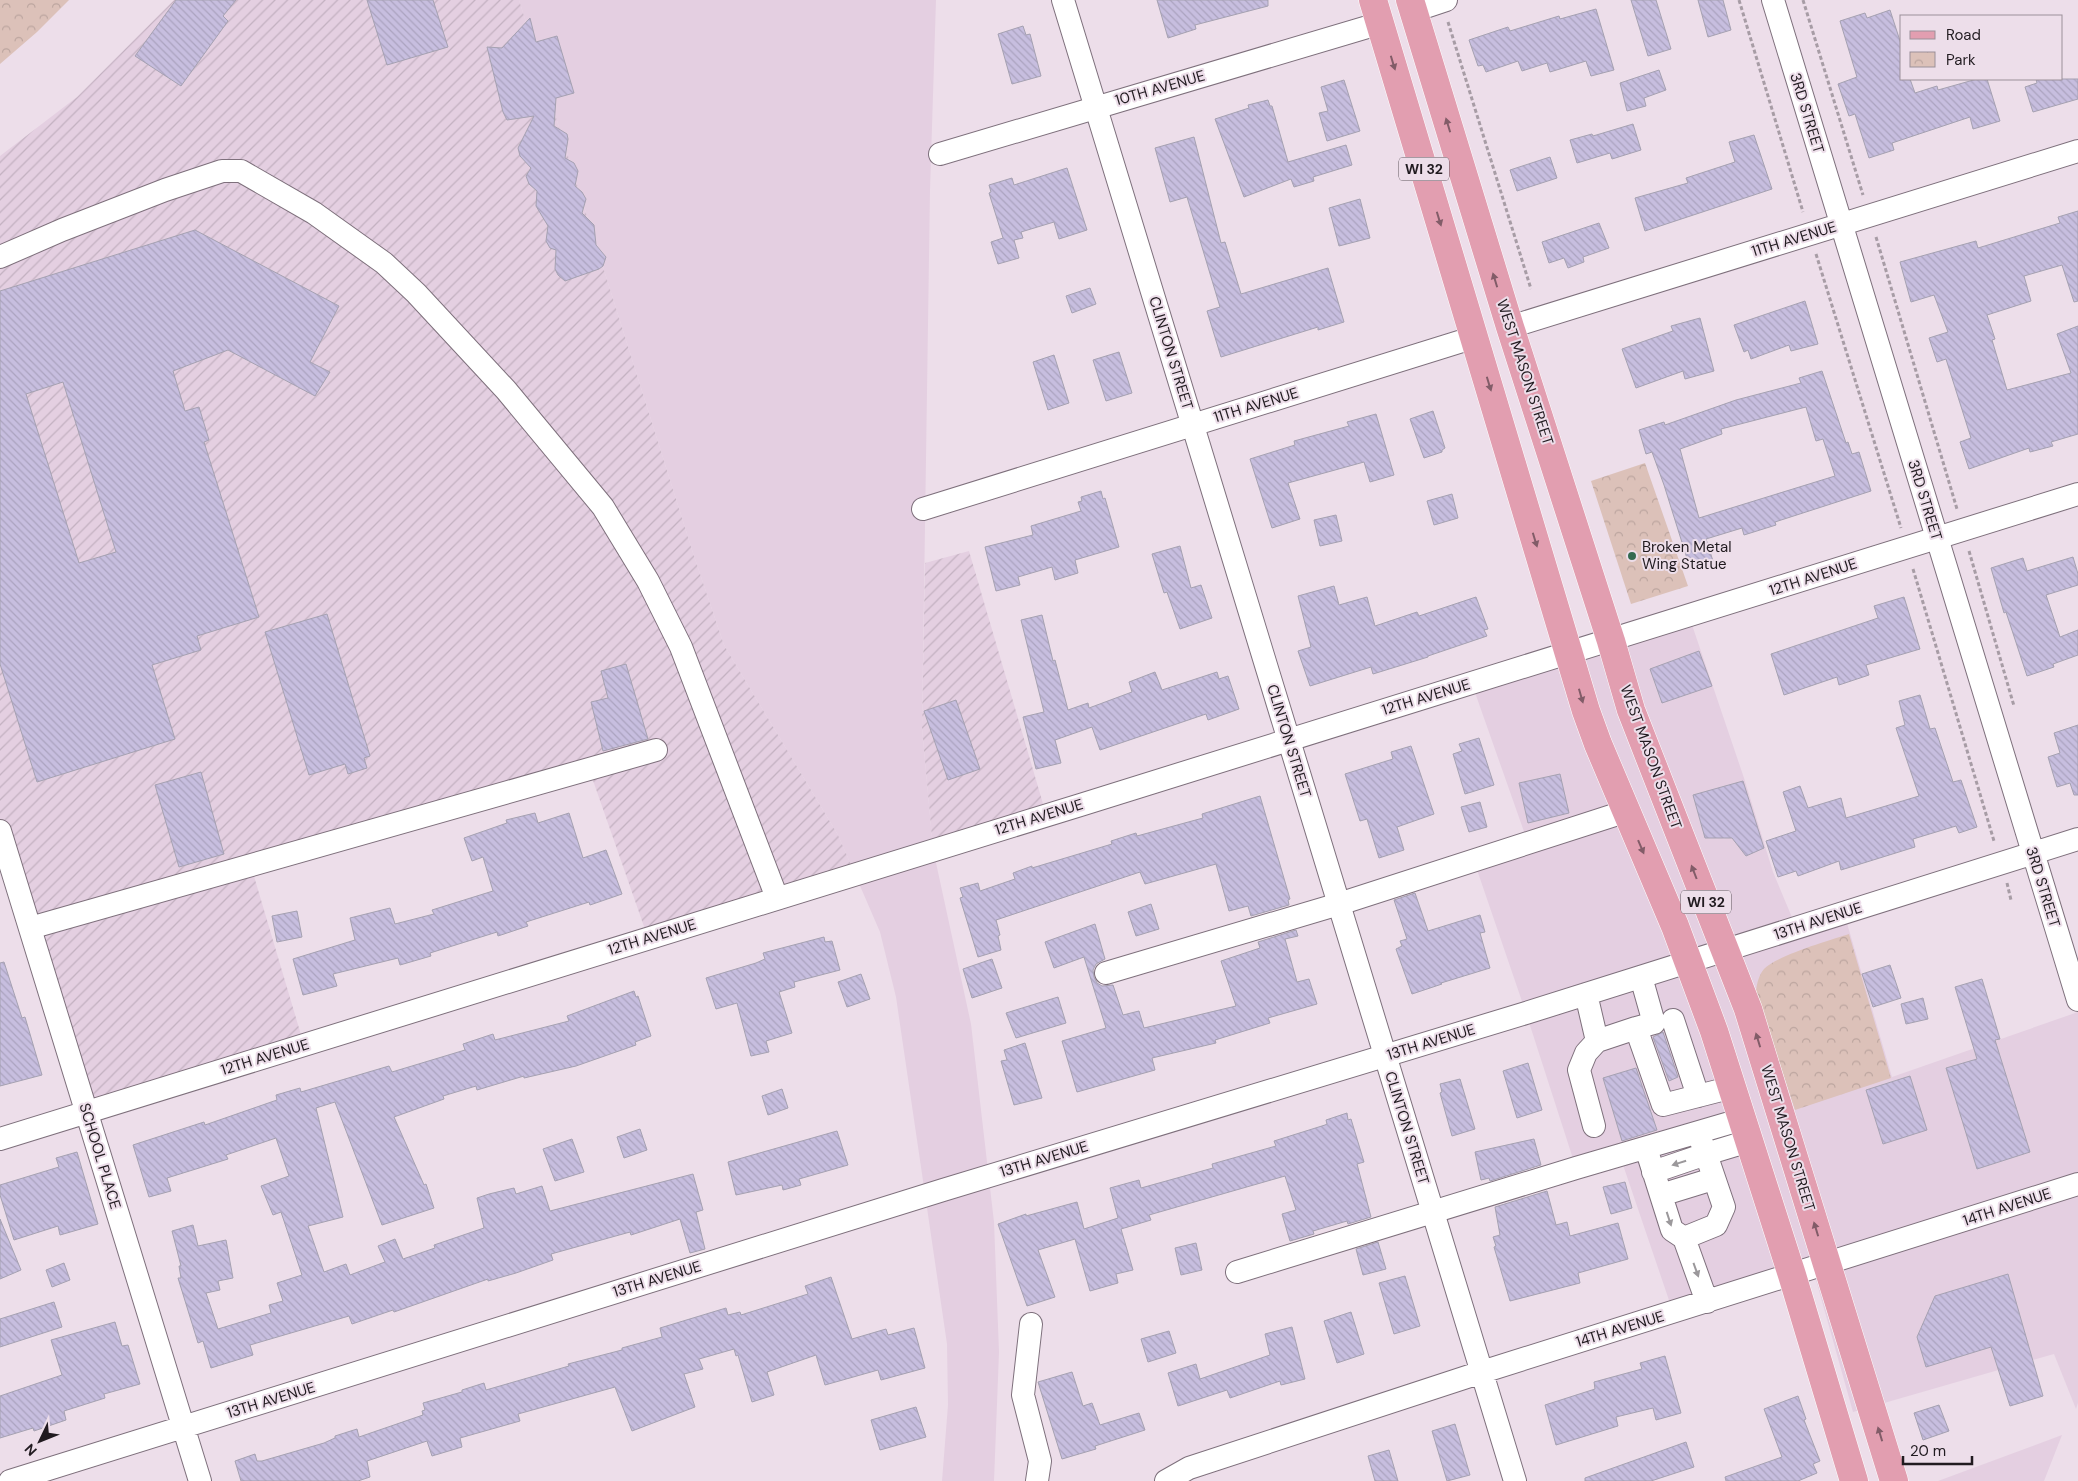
<svg xmlns="http://www.w3.org/2000/svg" width="2078" height="1481" font-family="'DM Sans',sans-serif">
<style>
.built{fill:#e4cfe1}
.industrial{fill:url(#industrial-furrows)}
.park{fill:url(#park-crowns)}
.building{fill:url(#building-back-hatch);stroke:#a5a1b1;fill-rule:evenodd}
.lines{fill:none;stroke-linecap:round;stroke-linejoin:round}
.minor-casing{stroke:#7e707c;stroke-width:24}
.major-casing{stroke:#fff;stroke-width:29}
.path{stroke:#a79ca5;stroke-width:3;stroke-dasharray:4 2.5;stroke-linecap:butt}
.minor{stroke:#fff;stroke-width:22}
.major{stroke:#e29eb0;stroke-width:28}
.oneway{fill:#825c68}
.oneway2{fill:#9b989b}
.poi-dot{fill:#346a51;stroke:#eddeea;stroke-width:2}
.labels{text-anchor:middle;stroke-width:4;stroke-linejoin:round;paint-order:stroke}
.shield{fill:#eddeea;stroke:#5e565d;stroke-width:1}
.shield-label{font-size:14px;font-weight:bold;fill:#211b20}
.street-label{font-size:15px;fill:#211b20;stroke:#eddeea}
.poi-label{font-size:15px;fill:#211b20;stroke:#eddeea;text-anchor:start}
</style>
<defs>
<pattern id="industrial-furrows" width="10" height="10" patternUnits="userSpaceOnUse" patternTransform="scale(1.25)"><rect width="10" height="10" fill="#e4cfe1"/><path d="M-1 1l2-2M0 10L10 0M9 11l2-2" fill="none" stroke="#c3b1c1"/></pattern>
<pattern id="park-crowns" width="20" height="18" patternUnits="userSpaceOnUse" patternTransform="scale(1.25)"><rect width="20" height="18" fill="#dcc1b9"/><path d="M2 6a3 3 0 1 1 6 0M12 15a3 3 0 1 1 6 0" fill="none" stroke="#bca59f"/></pattern>
<pattern id="building-back-hatch" width="6" height="6" patternUnits="userSpaceOnUse" patternTransform="scale(1.25)"><rect width="6" height="6" fill="#c7bedf"/><path d="M-1 5l2 2M0 0l6 6M5-1l2 2" fill="none" stroke="#aba3bf"/></pattern>
</defs>
<rect width="100%" height="100%" fill="#eddeea"/>
<!-- built -->
<path class="built" d="M519,0H936L930,190L922,727L933,849L971,1024L994,1222L999,1352L994,1481H942L948,1405L947,1344L896,997L880,932L838,835L724,645L693,553Z
M1689,616L1744,778L1773,872L1796,927L1844,913L1892,1077L2078,1012V1403L2076,1409L2054,1354L1853,1412L1813,1269L1673,1312L1620,1156L1576,1168L1526,1013L1474,861L1528,843L1472,684Z
M2062,1435L2044,1481H1938Z"/>
<!-- industrial -->
<path class="industrial" d="M174,0H519L693,553L724,645L838,835L855,874L648,938L589,769L251,866L304,1045L87,1112L0,831V156L77,97Z
M969,551L1046,814L933,849L922,727L925,563Z"/>
<!-- park -->
<path class="park" d="M0,0H69L37,32L0,64Z
M1645,463L1688,586L1631,604L1591,481Z
M1849,934L1891,1078L1795,1110L1756,991C1757,983 1759,975 1764,969C1776,956 1830,940 1849,934Z"/>
<!-- building -->
<path class="building" d="M176,0H236L223,16L228,21L181,86L135,56Z
M367,0H433L448,47L387,65Z
M1157,0H1268V6L1195,25L1196,29L1168,38Z
M1631,0H1656L1671,49L1648,56Z
M1698,0H1723L1731,30L1708,37Z
M1596,9L1614,70L1591,76L1586,61L1550,72L1547,63L1522,71L1518,61L1486,72L1483,65L1478,66L1469,40L1508,27L1510,31L1559,16L1560,19Z
M1890,10L1902,47V79H1910L1915,93L1937,86L1938,90L1977,79H1987L2000,121L1973,129L1970,117L1892,143L1894,150L1869,158L1855,114L1849,116L1838,84L1857,77L1840,21L1865,13L1867,18Z
M530,18L536,42L557,36L574,93L556,98L554,126L567,134L568,139L565,158L574,163L578,171L575,186L582,192L586,199L582,213L594,225L596,245L606,257L603,266L599,269L565,281L558,275L555,269L556,250L550,248L546,241L548,226L536,206L537,191L529,184L526,176L531,168L520,156L518,148L534,116L507,120L503,112L487,47L502,48Z
M1023,26L1026,35L1030,34L1041,76L1012,84L998,34Z
M1659,70L1666,90L1644,98L1646,106L1627,111L1620,83Z
M2036,79H2078V99L2033,112L2025,87L2037,83Z
M1344,80L1360,131L1327,141L1319,113L1328,111L1321,87Z
M1268,100L1270,106H1272L1288,162L1346,145L1352,165L1313,177L1314,181L1294,187L1291,179L1244,197L1215,119L1249,108L1248,105Z
M1633,124L1641,150L1612,159L1610,153L1577,163L1570,140L1592,134L1593,136Z
M1754,135L1772,189L1645,231L1635,198L1688,183L1686,178L1735,162L1729,142Z
M1194,137L1221,243L1225,242L1241,294L1328,268L1344,322L1318,330V327L1221,357L1207,311L1220,307L1187,197L1170,202L1155,148Z
M1550,157L1557,178L1517,191L1510,170Z
M1067,168L1087,230L1059,239L1054,222L1021,232L1023,238L1014,240L1019,258L998,264L991,242L1003,238L989,193L991,192L989,185L1012,178L1014,185Z
M1360,199L1370,238L1339,246L1329,208Z
M2078,211V301L2074,302L2062,265L2024,276L2031,301L1987,315L1995,339L1992,340L2007,390L2071,373L2057,334L2078,326V434L2051,442L2053,446L2030,452L2029,448L1969,469L1960,442L1971,438L1946,359L1937,362L1929,338L1948,332L1934,295L1911,302L1900,262L1976,241L1978,248L2060,223L2058,217Z
M1599,223L1609,248L1583,257L1584,262L1568,268L1564,258L1549,263L1542,242Z
M195,230L339,306L310,362L330,372L315,396L228,350L173,371L185,411L199,407L209,440L204,442L259,617L197,636L201,650L152,665L175,739L37,782L0,664V291ZM63,382L116,552L79,563L26,394Z
M1090,288L1096,304L1072,313L1066,296Z
M1805,301L1818,344L1791,351L1789,345L1751,359L1748,350L1744,352L1734,325Z
M1700,318L1714,371L1685,379L1683,371L1636,388L1622,349L1673,331L1671,326Z
M1119,352L1132,393L1106,401L1093,360Z
M1054,355L1069,403L1048,410L1033,362Z
M1822,371L1846,443L1848,442L1852,454L1859,452L1871,491L1775,522L1776,525L1744,535L1742,528L1706,539L1713,561L1690,568L1664,485L1652,452L1646,454L1639,430L1664,422L1665,425L1736,400L1801,383L1799,378ZM1806,407L1816,441L1823,439L1835,476L1699,518L1680,449L1722,434L1721,429Z
M1433,411L1445,448L1442,450V452L1424,458L1410,419Z
M1376,414L1394,475L1370,482L1364,462L1288,483L1300,519L1272,528L1250,459L1295,445L1294,441L1349,426L1347,422Z
M1101,491L1103,499L1105,498L1119,547L1075,560L1078,573L1055,580L1052,567L1018,577L1020,585L996,591L985,547L1033,535L1031,526L1081,511L1078,502L1082,501L1081,497Z
M1452,494L1458,518L1434,525L1427,501Z
M1336,515L1342,541L1320,546L1314,520Z
M1180,546L1191,588L1201,585L1212,618L1180,629L1167,592L1164,593L1152,554Z
M2073,557L2078,574V585L2046,595L2060,637L2078,630V655L2053,664L2054,667L2027,676L2006,612L2004,613L1991,568L2023,558L2027,571Z
M1334,586L1339,605L1367,597L1375,626L1417,612L1419,616L1476,597L1488,629L1484,630L1487,636L1428,656V657L1373,674L1371,667L1310,686L1298,651L1311,647L1298,596Z
M1904,597L1920,649L1866,665L1869,675L1839,685L1837,677L1784,695L1771,654L1878,618L1874,606Z
M327,614L370,756L364,758L367,768L348,774L345,764L309,775L265,632Z
M1042,615L1053,661L1055,660L1068,710L1088,703L1089,708L1132,692L1129,682L1155,672L1162,690L1217,672L1219,679L1228,676L1239,709L1208,720L1206,714L1100,750L1092,727L1055,740L1061,763L1036,769L1023,717L1044,712L1021,620Z
M1699,651L1712,686L1662,703L1650,669Z
M626,664L648,739L603,751L591,702L608,698L601,671Z
M1920,695L1930,729L1935,728L1953,782L1961,780L1977,827L1959,833L1956,826L1913,839L1915,847L1841,870L1839,861L1798,876L1796,871L1778,877L1766,841L1796,831L1783,792L1800,786L1808,808L1841,798L1846,818L1919,796L1896,728L1905,725L1899,701Z
M956,700L980,769L948,780L924,711Z
M2078,725V795H2074L2070,783L2057,787L2048,757L2060,753L2054,733Z
M1479,738L1494,785L1465,794L1453,754L1462,751L1459,744Z
M1411,746L1434,814L1397,827L1404,850L1379,858L1367,819L1360,821L1345,774L1393,759L1391,752Z
M201,772L224,854L179,867L155,785Z
M1560,774L1569,813L1528,823L1519,783Z
M1743,781L1764,848L1746,856L1732,838H1705L1693,795Z
M1260,796L1290,899L1288,900L1289,905L1251,916L1248,906L1229,911L1216,864L1145,884L1140,872L996,920L1000,935L998,936L1001,950L978,957L960,898L963,897L960,888L978,883L980,891L1015,879L1013,873L1032,866V868L1112,844L1111,841L1136,833L1137,836L1203,818L1202,814Z
M1480,802L1487,827L1469,832L1461,807Z
M535,813L538,823L569,813L583,858L606,850L622,894L590,905L589,902L526,922L528,926L498,936L497,932L430,953L431,956L400,965L398,958L333,974L337,986L303,995L293,959L355,940L350,918L390,908L395,924L434,914L432,910L493,891L483,857L472,861L464,838L507,823L506,820Z
M1415,893L1428,931L1480,915L1485,932L1480,933L1490,968L1441,983L1442,984L1412,994L1396,949L1402,946L1400,941L1407,939L1394,900Z
M1151,904L1159,929L1136,936L1128,912Z
M297,911L302,937L277,942L272,916Z
M1095,924L1105,959L1096,964L1093,970L1094,977L1097,983L1102,986L1113,985L1123,1015L1139,1011L1144,1028L1236,1006L1221,961L1260,948L1258,942L1296,930L1298,936L1285,939L1297,982L1309,979L1317,1004L1268,1018L1270,1023L1215,1040L1216,1043L1152,1058L1155,1070L1077,1092L1062,1041L1106,1028L1084,957L1054,968L1045,942Z
M824,937L825,942L832,941L840,970L794,982L795,987L779,992L792,1033L766,1041L769,1052L751,1056L737,1003L716,1009L706,978L756,963L765,959L763,953Z
M992,959L1002,988L972,998L963,969Z
M4,962L22,1018L25,1017L42,1075L0,1086V963Z
M1890,965L1901,998L1873,1007L1862,974Z
M861,974L870,999L847,1007L838,982Z
M1982,979L2000,1039L1995,1040L2030,1152L1977,1169L1946,1068L1977,1059L1955,987Z
M634,991L636,997L638,996L651,1036L635,1042L636,1045L576,1066L524,1078V1076L477,1090L476,1086L443,1096L444,1099L394,1117L424,1185L426,1184L434,1208L382,1225L335,1102L316,1108L343,1217L308,1226L324,1272L346,1264L350,1275L385,1262L378,1246L395,1239L403,1259L435,1248L434,1245L484,1228L477,1198L489,1194L514,1188L516,1194L542,1186L550,1211L693,1174L703,1210L696,1212L705,1249L690,1253L680,1219L631,1235L630,1232L551,1254L553,1260L516,1273L488,1281V1279L394,1312L393,1310L352,1324L349,1316L250,1345L253,1355L211,1368L203,1341L198,1343L178,1278H181L179,1266H181L172,1231L193,1225L198,1246L226,1240L233,1278L218,1281L220,1290L206,1293L218,1329L271,1313L269,1305L283,1301L277,1283L302,1275L281,1212L273,1215L261,1186L289,1176L276,1138L226,1155L228,1159L167,1178L171,1191L149,1197L133,1145L204,1122L205,1125L277,1100L276,1095L300,1088L301,1092L389,1066L392,1072L465,1050L463,1044L493,1034L495,1040L569,1021L567,1016Z
M1058,997L1066,1023L1016,1038L1006,1013Z
M1923,998L1928,1019L1906,1024L1901,1004Z
M1663,1032L1678,1077L1669,1081L1653,1037Z
M1025,1043L1042,1098L1014,1105L1001,1061L1007,1060L1004,1050Z
M1528,1063L1542,1110L1517,1118L1503,1071Z
M1636,1068L1657,1130L1622,1141L1603,1078Z
M1910,1076L1927,1130L1883,1144L1866,1090Z
M1460,1079L1475,1129L1452,1136L1440,1093L1442,1092L1440,1084Z
M782,1089L788,1108L768,1115L762,1096Z
M1347,1113L1348,1120L1351,1119L1364,1162L1357,1164L1371,1217L1348,1224L1347,1221L1313,1231L1314,1234L1290,1241L1282,1214L1296,1210L1285,1176L1149,1215L1151,1220L1121,1229L1133,1270L1116,1274L1118,1283L1090,1291L1075,1239L1038,1250L1055,1297L1027,1306L998,1224L1026,1214V1216L1077,1202L1084,1229L1118,1218L1110,1188L1139,1180L1141,1188L1213,1168L1212,1164L1276,1146L1274,1141L1325,1125L1327,1124L1326,1120Z
M640,1129L647,1150L624,1158L617,1137Z
M837,1131L848,1165L799,1179L801,1185L783,1190L782,1185L736,1195L728,1162Z
M572,1139L584,1172L555,1181L543,1149Z
M1534,1139L1541,1165L1490,1181L1489,1178L1481,1180L1475,1152Z
M77,1152L98,1224L60,1235L58,1226L14,1240L0,1195V1185L59,1167L56,1158Z
M1625,1182L1632,1208L1611,1214L1603,1187Z
M1547,1191L1556,1225L1567,1222L1570,1236L1618,1223L1628,1259L1578,1273L1580,1283L1510,1301L1494,1247L1496,1246L1493,1237L1500,1235L1495,1207Z
M0,1219L21,1270L0,1279Z
M1378,1242L1386,1269L1363,1275L1356,1249Z
M1196,1243L1202,1270L1181,1275L1175,1248Z
M64,1263L70,1280L52,1287L46,1270Z
M2008,1274L2043,1396L2010,1406L1991,1347L1926,1367L1917,1337L1935,1296Z
M1405,1276L1420,1326L1394,1334L1379,1283Z
M831,1277L852,1339L886,1329L888,1335L914,1328L925,1368L881,1380L878,1370L825,1385L816,1355L767,1372L774,1395L752,1402L738,1355L736,1356L734,1349L699,1359L703,1369L684,1374L695,1407L632,1431L615,1387L518,1414L520,1421L460,1438L462,1447L432,1456L427,1441L367,1461L370,1477L358,1481H241L235,1461L255,1454L257,1461H262L324,1443L335,1438V1436L357,1429L359,1437L423,1415L422,1411L425,1410L423,1403L462,1392V1390L484,1383L486,1390L569,1366L568,1364L622,1350V1348L662,1337L660,1328L726,1308L728,1315L740,1312L741,1315L808,1294L805,1286Z
M54,1302L62,1327L0,1347V1319Z
M1351,1312L1364,1354L1337,1363L1324,1321Z
M115,1322L122,1346L128,1345L140,1384L104,1394L105,1398L64,1411L66,1420L34,1431L33,1428L0,1438V1396L62,1375L51,1340Z
M1292,1327L1305,1379L1281,1385L1280,1381L1230,1398L1227,1390L1178,1406L1168,1373L1196,1364L1200,1379L1270,1355L1265,1334Z
M1169,1331L1176,1353L1148,1362L1141,1339Z
M1665,1356L1681,1413L1656,1420L1653,1408L1616,1417L1618,1426L1556,1445L1545,1405L1595,1389L1594,1382L1642,1369L1640,1363Z
M1072,1372L1083,1406L1092,1403L1100,1425L1139,1413L1145,1430L1095,1446L1096,1449L1062,1459L1038,1382Z
M1798,1396L1806,1419L1804,1420L1820,1461L1813,1464L1817,1473L1798,1481H1726L1725,1477L1782,1457L1764,1409Z
M1939,1405L1949,1431L1923,1440L1914,1413Z
M916,1407L926,1437L880,1450L871,1420Z
M1455,1424L1470,1475L1447,1481L1432,1431Z
M1686,1442L1694,1467L1651,1481H1585V1478Z
M1389,1450L1398,1481H1375L1368,1456Z"/>
<g class="lines">
<!-- minor casing -->
<g class="minor-casing">
<path id="minor" d="M1063,0L1515,1481
M1773,0L2078,1000
M1413,11L1446,0
M940,154L1381,23
M0,257L62,230L165,190L222,171H241L314,213L384,263L416,293L506,390L603,507L648,581L681,647L777,898
M1510,327L2078,151
M923,509L1475,337
M0,831L200,1481
M30,928L656,750
M1106,973L1339,904L1627,811
M1586,994L1597,1041L1636,1028L1663,1105L1733,1087
M1673,1020L1698,1096
M1636,1028L1654,1023L1641,977
M1594,1126L1579,1070L1586,1053L1597,1041
M0,1139C693,924 1386,712 2078,494
M1646,1148L1672,1230L1684,1238
M1653,1172L1706,1154L1701,1141
M1661,1195L1713,1179
M1237,1272L1576,1168L1743,1119
M1707,1302L1684,1238L1716,1225L1724,1207L1706,1154L1749,1141
M1031,1324L1023,1395L1040,1461L1037,1481
M10,1481L943,1190L1526,1013L2078,839
M1166,1481L1189,1468L1482,1372L2078,1184"/>
</g>
<!-- major casing -->
<g class="major-casing">
<path id="major" d="M1373,0L1586,711L1598,744L1675,926L1714,1031L1792,1275L1854,1481
M1410,0L1510,327L1611,641L1631,710L1748,1009L1894,1481"/>
</g>
<!-- path -->
<path class="path" d="M1739,0L1803,212
M1803,0L1863,195
M1448,22L1531,289
M1876,237L1957,509
M1816,254L1901,528
M1969,551L2014,706
M1913,569L1994,841
M2007,883L2011,900"/>
<!-- minor -->
<use href="#minor" class="minor"/>
<!-- major -->
<use href="#major" class="major"/>
</g>
<!-- one-way arrows -->
<defs><path id="oneway-solid" d="M-6-.8H1V-3.2L6.5 0L1 3.2V.8H-6Z" transform="scale(1.25)"/></defs>
<g class="oneway">
<use href="#oneway-solid" transform="translate(1393 63) rotate(73)"/>
<use href="#oneway-solid" transform="translate(1448 125) rotate(-107)"/>
<use href="#oneway-solid" transform="translate(1439 219) rotate(73)"/>
<use href="#oneway-solid" transform="translate(1495 280) rotate(-107)"/>
<use href="#oneway-solid" transform="translate(1489 384) rotate(73)"/>
<use href="#oneway-solid" transform="translate(1535 540) rotate(73)"/>
<use href="#oneway-solid" transform="translate(1581 696) rotate(74)"/>
<use href="#oneway-solid" transform="translate(1641 847) rotate(67)"/>
<use href="#oneway-solid" transform="translate(1694 872) rotate(-111)"/>
<use href="#oneway-solid" transform="translate(1758 1040) rotate(-107)"/>
<use href="#oneway-solid" transform="translate(1816 1229) rotate(-107)"/>
<use href="#oneway-solid" transform="translate(1880 1434) rotate(-107)"/>
</g>
<g class="oneway2">
<use href="#oneway-solid" transform="translate(1679 1163) rotate(162)"/>
<use href="#oneway-solid" transform="translate(1669 1219) rotate(72)"/>
<use href="#oneway-solid" transform="translate(1696 1270) rotate(70)"/>
</g>
<!-- markers -->
<circle class="poi-dot" cx="1632" cy="556" r="5"/>
<g class="labels">
<!-- shield labels -->
<g class="shield">
<rect x="1399" y="157.5" width="50" height="23" rx="4"/>
<rect x="1681" y="890.5" width="50" height="23" rx="4"/>
</g>
<g class="shield-label">
<text x="1424" y="174">WI 32</text>
<text x="1706" y="907">WI 32</text>
</g>
<!-- street labels -->
<g class="street-label">
<text transform="translate(1160 88) rotate(-16)" y="5">10TH AVENUE</text>
<text transform="translate(1807 113) rotate(73)" y="5">3RD STREET</text>
<text transform="translate(1794 239) rotate(-17)" y="5">11TH AVENUE</text>
<text transform="translate(1171 353) rotate(73)" y="5">CLINTON STREET</text>
<text transform="translate(1525 372) rotate(72)" y="5">WEST MASON STREET</text>
<text transform="translate(1256 405) rotate(-17)" y="5">11TH AVENUE</text>
<text transform="translate(1925 500) rotate(73)" y="5">3RD STREET</text>
<text transform="translate(1813 577) rotate(-18)" y="5">12TH AVENUE</text>
<text transform="translate(1426 697) rotate(-17)" y="5">12TH AVENUE</text>
<text transform="translate(1289 741) rotate(73)" y="5">CLINTON STREET</text>
<text transform="translate(1651 757) rotate(70)" y="5">WEST MASON STREET</text>
<text transform="translate(1039 817) rotate(-17)" y="5">12TH AVENUE</text>
<text transform="translate(2043 887) rotate(73)" y="5">3RD STREET</text>
<text transform="translate(1818 921) rotate(-18)" y="5">13TH AVENUE</text>
<text transform="translate(652 937) rotate(-17)" y="5">12TH AVENUE</text>
<text transform="translate(1431 1042) rotate(-17)" y="5">13TH AVENUE</text>
<text transform="translate(265 1057) rotate(-17)" y="5">12TH AVENUE</text>
<text transform="translate(1407 1128) rotate(73)" y="5">CLINTON STREET</text>
<text transform="translate(1788 1138) rotate(73)" y="5">WEST MASON STREET</text>
<text transform="translate(100 1156) rotate(73)" y="5">SCHOOL PLACE</text>
<text transform="translate(1044 1159) rotate(-17)" y="5">13TH AVENUE</text>
<text transform="translate(2007 1207) rotate(-18)" y="5">14TH AVENUE</text>
<text transform="translate(657 1279) rotate(-17)" y="5">13TH AVENUE</text>
<text transform="translate(1620 1329) rotate(-17)" y="5">14TH AVENUE</text>
<text transform="translate(271 1400) rotate(-17)" y="5">13TH AVENUE</text>
</g>
<!-- poi labels -->
<g class="poi-label">
<text x="1642" y="552">Broken Metal<tspan x="1642" dy="17">Wing Statue</tspan></text>
</g>
</g>
<!-- legend -->
<rect x="1900" y="15" width="162" height="65" fill="#eddeea" stroke="#9b9099"/>
<rect x="1910" y="31" width="25" height="8" fill="#e29eb0" stroke="#9b9099"/>
<text x="1946" y="40" font-size="15" fill="#211b20">Road</text>
<rect x="1910" y="52" width="25" height="15" fill="url(#park-crowns)" stroke="#9b9099"/>
<text x="1946" y="65" font-size="15" fill="#211b20">Park</text>
<!-- north arrow -->
<g transform="translate(40 1441) rotate(227)" stroke="#eddeea" stroke-width="4" paint-order="stroke">
<path d="M0-4L9 19L0 12L-9 19Z" fill="#211b20"/>
<text y="-8" font-size="14" font-weight="bold" text-anchor="middle" fill="#211b20">N</text>
</g>
<!-- scale -->
<path d="M1903 1456v8h69v-8" fill="none" stroke="#211b20" stroke-width="2.5"/>
<text x="1910" y="1456" font-size="15" fill="#211b20" stroke="#eddeea" stroke-width="4" paint-order="stroke">20 m</text>
</svg>
